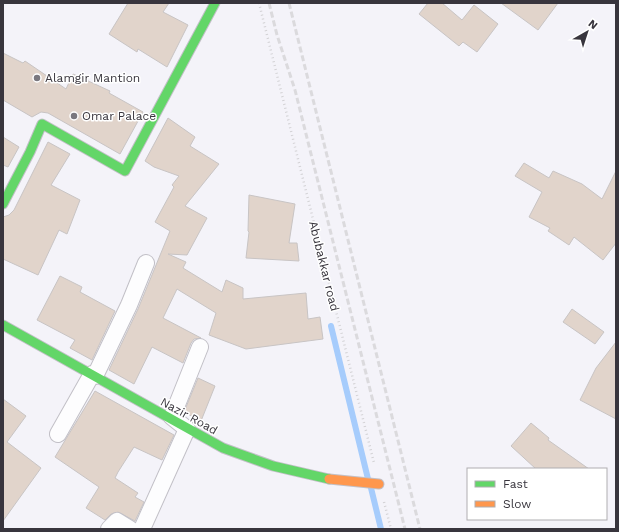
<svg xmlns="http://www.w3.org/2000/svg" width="619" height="532" font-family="'Work Sans',sans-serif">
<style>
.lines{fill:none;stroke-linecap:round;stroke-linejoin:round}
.stream{stroke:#a6ccfc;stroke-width:6}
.building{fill:#e1d4cb;stroke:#c8c4c4}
.street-casing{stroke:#c2c0c7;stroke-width:18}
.fast-casing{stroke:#c2c0c7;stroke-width:11}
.slow-casing{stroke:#c2c0c7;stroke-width:11}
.path{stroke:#d3d2d5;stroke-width:2.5;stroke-dasharray:1 3;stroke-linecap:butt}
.street{stroke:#fdfdfe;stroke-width:16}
.fast{stroke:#63d668;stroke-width:9}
.slow{stroke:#ff974d;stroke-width:9}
.rail{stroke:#dbdadd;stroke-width:3;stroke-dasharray:6 3;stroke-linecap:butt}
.poi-dot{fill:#7a787f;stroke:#fff;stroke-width:1.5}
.labels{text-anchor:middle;stroke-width:3;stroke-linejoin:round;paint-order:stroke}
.poi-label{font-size:12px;fill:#38353d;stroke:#fff;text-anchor:start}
.street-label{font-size:12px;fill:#38353d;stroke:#fff}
</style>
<rect width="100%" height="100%" fill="#f4f3f9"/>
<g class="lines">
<!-- stream -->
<path class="stream" d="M331,326L368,479
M371,488L381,529"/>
</g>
<!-- building -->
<path class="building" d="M128,3H169L163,12L188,25L167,67L138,49L137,52L109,34Z
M428,3H442L462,20L474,5L498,24L477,52L463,42L459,46L419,14Z
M501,3H558L538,30Z
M3,53L23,63L25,61L66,89L73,74L110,91L109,93L143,112L120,154L48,113L41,112L32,117L3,100Z
M168,118L195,137L190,146L219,164L185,206L207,218L187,255L168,254L186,262L183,268L222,292L226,280L243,288V299L306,293L308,319L320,317L323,339L246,349L209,335L216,313L177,289L163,318L201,338L194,339L191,343L183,363L152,347L134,384L109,370L138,309L170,231L155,222L174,187L172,185L179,176L154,167L145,161Z
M3,137L19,147L8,167L3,165Z
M48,142L70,154L51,185L80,200L67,234L59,230L38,275L3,259V217L9,215L14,210Z
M524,163L549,178L553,171L582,184L602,199L616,171V243L603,260L574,237L569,245L548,231L550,228L529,217L542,192L515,176Z
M249,195L295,204L289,243H297L299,261L246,258L249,232L248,231Z
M60,276L82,287L80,292L115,311L92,360L70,348L75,340L37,320Z
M572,309L604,332L595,344L563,322Z
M616,342V419L580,400L596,368Z
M198,378L215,386L201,421L184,412Z
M95,391L174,435L162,460L134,447L118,472L115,478L138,493L135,497L144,502L135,521L118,512L111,514L105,520L86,508L99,487L55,457Z
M3,399L26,416L7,442L41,468L3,521Z
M531,423L549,438L548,440L589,469H536L511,446Z"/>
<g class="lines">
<!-- street casing -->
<g class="street-casing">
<path id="street" d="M95,376L129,305L146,263
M58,434L92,374
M109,529L117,521L130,529
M142,529L187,429L172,417L200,347"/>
</g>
<!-- fast casing -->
<g class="fast-casing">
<path id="fast" d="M3,204L30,152L42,124L125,171L215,3
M3,325L223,448L273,466L329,479"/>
</g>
<!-- slow casing -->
<g class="slow-casing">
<path id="slow" d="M329,479L379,484"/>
</g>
<!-- path -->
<path class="path" d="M259,3L374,463
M384,502L391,529"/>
<!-- street -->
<use href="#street" class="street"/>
<!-- fast -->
<use href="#fast" class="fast"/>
<!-- slow -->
<use href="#slow" class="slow"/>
<!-- rail -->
<path class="rail" d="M269,3L277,35L295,90L405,529
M289,3L420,529"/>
</g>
<!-- markers -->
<g class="poi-dot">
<circle cx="37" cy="78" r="4"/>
<circle cx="74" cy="116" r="4"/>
</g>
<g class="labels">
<!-- poi labels -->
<g class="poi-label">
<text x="45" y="82">Alamgir Mantion</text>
<text x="82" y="120">Omar Palace</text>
</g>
<!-- street labels -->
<g class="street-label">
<text transform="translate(324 266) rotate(76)" y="4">Abubakkar road</text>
<text transform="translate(189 416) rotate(29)" y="4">Nazir Road</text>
</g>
</g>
<!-- border -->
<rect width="619" height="532" fill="none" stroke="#38353d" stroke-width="8"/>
<!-- legend -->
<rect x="467" y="468" width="140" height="52" fill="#ffffff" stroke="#afaeb1"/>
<rect x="475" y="481" width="20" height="6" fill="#63d668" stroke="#afaeb1"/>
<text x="503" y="488" font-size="12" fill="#38353d">Fast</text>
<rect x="475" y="501" width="20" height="6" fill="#ff974d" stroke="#afaeb1"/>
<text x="503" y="508" font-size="12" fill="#38353d">Slow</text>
<!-- north arrow -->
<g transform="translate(587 32) rotate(39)" stroke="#ffffff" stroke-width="3" paint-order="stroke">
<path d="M0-3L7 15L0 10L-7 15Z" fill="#38353d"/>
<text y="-6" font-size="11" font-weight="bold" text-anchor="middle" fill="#38353d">N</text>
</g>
</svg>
